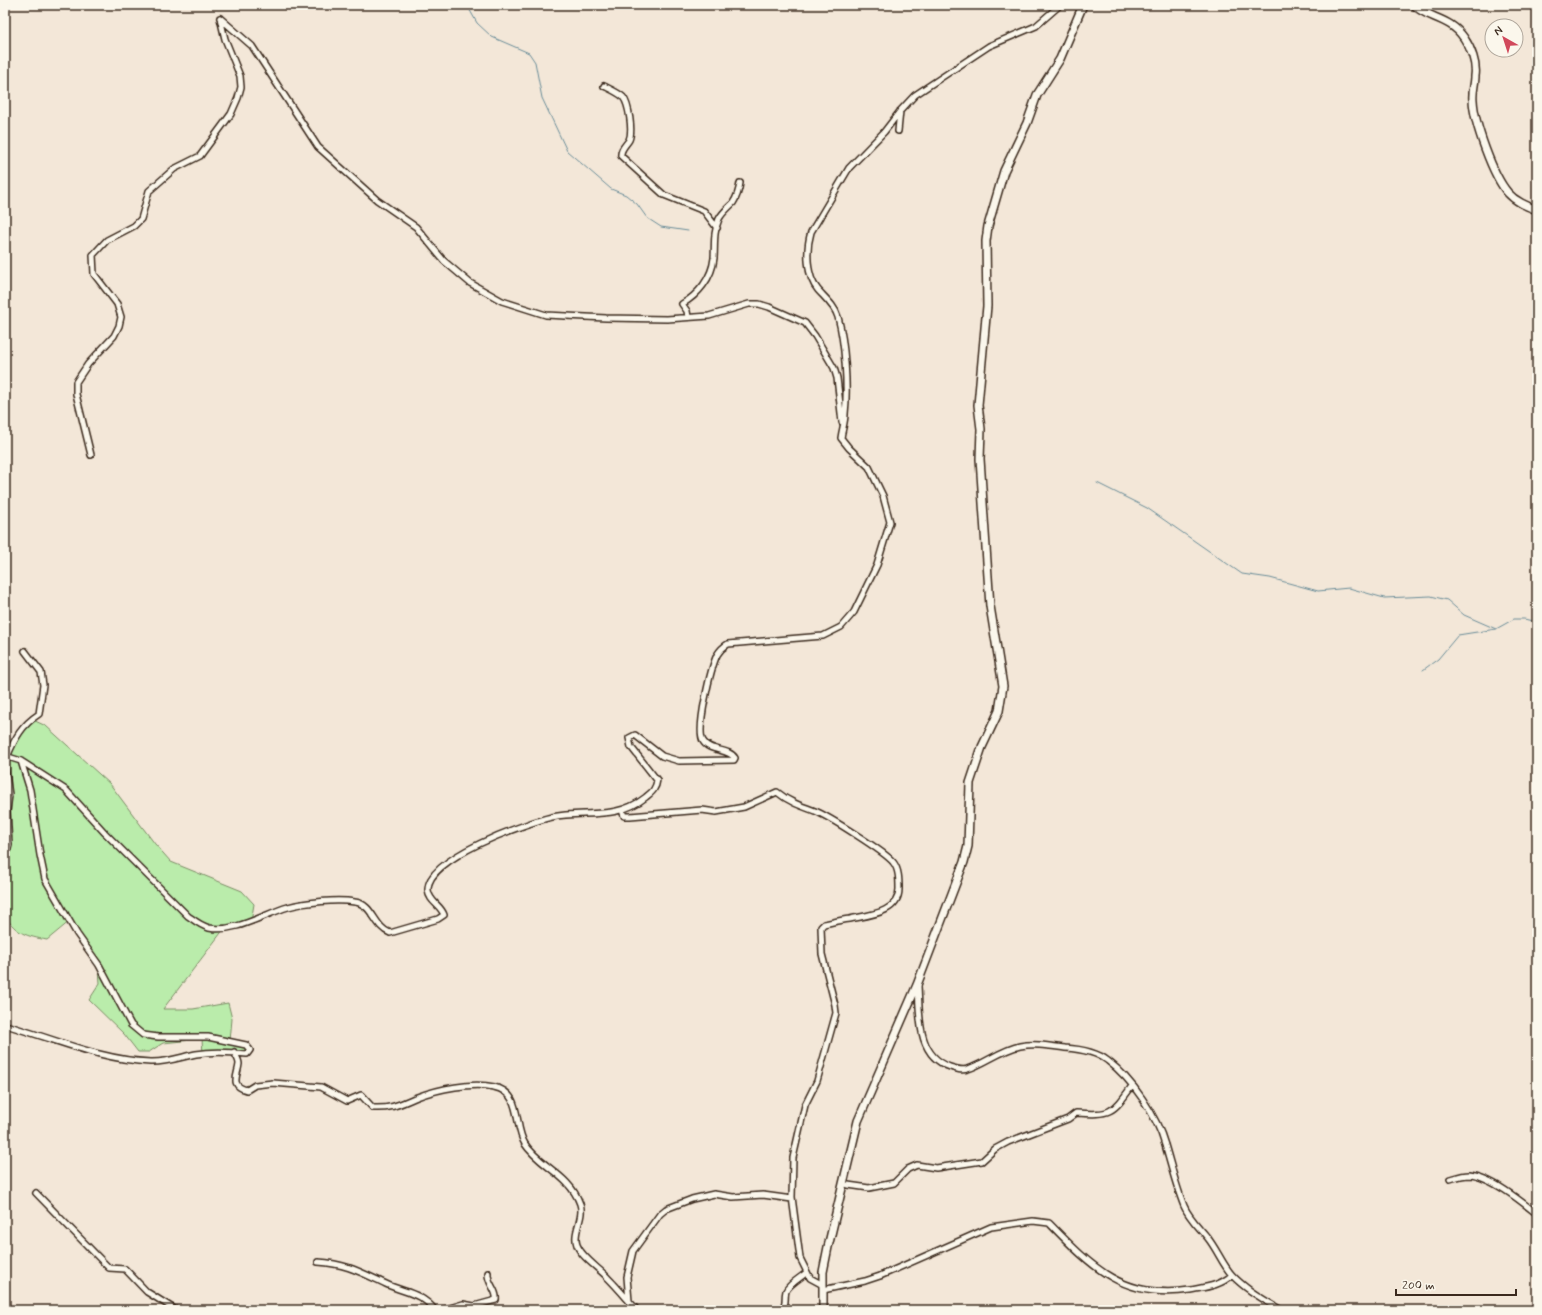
<svg xmlns="http://www.w3.org/2000/svg" width="1542" height="1315" viewBox="0 0 1542 1315" font-family="Mynerve,sans-serif">
<style>
.green{fill:#baecab;stroke:#7a8b64}
.lines{fill:none;stroke-linecap:round;stroke-linejoin:round}
.stream{stroke:#698c98;stroke-width:1}
.street-casing{stroke:#3b2a1e;stroke-width:8}
.secondary-casing{stroke:#3b2a1e;stroke-width:10}
.street{stroke:#fbf7ec;stroke-width:5}
.secondary{stroke:#fbf7ec;stroke-width:7}
</style>
<rect width="100%" height="100%" fill="#f3e7d8"/>
<filter id="ink" filterUnits="userSpaceOnUse"><feTurbulence type="fractalNoise" baseFrequency=".025" numOctaves="2"/><feDisplacementMap in="SourceGraphic" scale="8" xChannelSelector="R" yChannelSelector="G"/><feConvolveMatrix kernelMatrix="1 2 1 2 8 2 1 2 1" color-interpolation-filters="sRGB"/></filter>
<g filter="url(#ink)">
<path class="green" d="M33,720L46,726L110,784L155,844L171,862L242,891L254,904L251,922L224,929L163,1009H193L228,1003L232,1019L230,1041L245,1044L249,1050L247,1054H203L202,1039L163,1043L149,1052H138L124,1034L89,1000L100,983L99,970L70,921L47,940C26,936 17,934 5,916V770L14,742Z"/>
<g class="lines">
<path class="stream" d="M467,5L477,23L492,37L529,53L535,62L542,98L567,151L611,189L626,195L637,204L647,218L661,227L688,231
M1097,483L1147,508L1242,574L1270,578L1318,591L1349,588L1384,598L1431,596L1447,600L1464,615L1496,629
M1423,670L1438,659L1458,635L1496,629L1514,619H1524L1537,622"/>
<g class="street-casing">
<path id="street" d="M220,18L252,46L318,147L377,200L416,227L444,261L470,283L502,301L546,315L606,318L667,319L709,316L749,304H759L769,307L805,323L815,336L834,368L837,378L842,422
M604,86C610,89 619,93 623,97C629,104 633,131 629,140C626,145 620,149 621,156L664,195L704,211L717,228
M898,131L900,111
M688,317L687,311L682,304C698,295 712,278 714,258C715,244 713,233 719,219C722,213 728,208 733,203C737,197 739,190 740,183
M91,455L76,394V382L88,364L114,336L119,326L121,317L117,304L94,274L93,255L107,240L134,226L141,219L149,191L174,169L200,156L231,114L238,98L241,87L240,76L225,39L220,18
M5,756L21,761L66,790L105,833L188,916C195,921 201,926 209,928C235,933 264,914 288,907C306,902 337,899 355,902C373,904 374,927 390,933L438,919L444,915C441,905 429,902 428,890C426,858 526,823 552,817C584,810 616,821 646,797C652,792 656,789 657,780L631,747L629,738L635,735L662,756L679,761L734,760L735,758C729,748 709,752 703,741C696,729 711,668 717,655C720,650 723,647 728,644L823,636L841,627L854,612L877,565L890,522L883,496L869,467L849,448L841,438C842,430 845,422 845,414C848,387 845,343 838,317C835,306 825,298 818,290C806,276 806,249 811,232L849,168L884,132L901,110L915,95L989,46L1036,26L1060,5
M7,757C15,738 22,725 39,714L43,685L41,672L25,651
M5,766L9,795L7,811L9,845L5,860
M622,810L624,816H630L702,810L716,812L744,807L777,792C789,802 801,806 815,811C828,816 885,852 893,862C899,869 899,880 899,889C899,913 869,915 850,919C841,920 833,922 824,924L821,927L822,954L835,1005L836,1013L817,1081L805,1105L793,1158L792,1197L800,1258L810,1278L823,1285
M918,986C920,1015 916,1055 950,1067C956,1069 962,1071 968,1069C986,1063 1001,1050 1020,1046C1035,1043 1050,1046 1065,1048C1080,1049 1097,1052 1108,1061C1132,1079 1157,1116 1165,1145C1171,1165 1176,1186 1184,1206C1189,1218 1199,1227 1207,1237C1217,1249 1222,1264 1232,1275C1246,1290 1265,1300 1281,1310
M5,1025C53,1038 100,1060 150,1062C165,1063 181,1057 196,1054C213,1051 230,1052 247,1054L250,1050L246,1045L208,1037H158L143,1035L131,1025L99,965L77,934L45,879L40,855L30,790L21,761
M234,1052C236,1056 239,1060 239,1064C238,1075 229,1086 247,1090L255,1085L273,1083L321,1087L347,1101L361,1095L373,1108C392,1109 400,1104 417,1097C438,1089 472,1082 494,1087C523,1093 513,1125 525,1144C539,1166 570,1175 580,1204C585,1217 572,1232 577,1245C582,1258 599,1268 608,1278C618,1288 627,1299 637,1310
M1450,1179C1457,1177 1463,1175 1469,1175C1490,1176 1521,1201 1537,1214
M848,1185L869,1188L894,1183L908,1169L917,1165L936,1168L982,1161L995,1149L1008,1142L1068,1119L1076,1113C1111,1115 1112,1114 1132,1086
M36,1193L109,1268L125,1269L147,1292L176,1310
M318,1262C348,1264 360,1272 386,1284C405,1293 420,1292 435,1310
M823,1290L865,1281L880,1276L991,1227L1033,1221L1049,1223C1092,1267 1123,1300 1190,1290C1206,1287 1220,1286 1232,1275
M629,1301L627,1277L633,1251L660,1214L666,1209L692,1199L714,1194L733,1197L763,1195L792,1199
M443,1310L463,1304L474,1306L496,1300C498,1290 487,1284 488,1273
M782,1310C787,1303 784,1298 786,1291C789,1284 800,1278 806,1273"/>
</g>
<g class="secondary-casing">
<path id="secondary" d="M1414,5C1428,19 1450,17 1464,38C1471,48 1477,64 1475,76C1475,84 1472,92 1473,100C1474,123 1493,176 1508,193C1516,202 1527,206 1537,210
M823,1310V1272L828,1247L858,1121L917,985L964,862L968,846L970,783L982,747L999,711L1003,686L990,606L980,459L981,429L978,405L987,306L986,241L988,226L1004,171L1027,123L1037,95L1060,59L1083,5"/>
</g>
<use href="#street" class="street"/>
<use href="#secondary" class="secondary"/>
</g>
</g>
<rect width="1542" height="1315" fill="none" stroke="#fbf7ec" stroke-width="20"/>
<rect x="10" y="10" width="1522" height="1295" fill="none" stroke="#3b2a1e" stroke-width="1.5" filter="url(#ink)"/>
<g transform="translate(1504 38) rotate(321)"><circle r="19" fill="#fbf7ec" stroke="#aea59a"/>
<path d="M0-3L7 15L0 10L-7 15Z" fill="#d1495b"/>
<text y="-6" font-size="11" font-weight="bold" text-anchor="middle" fill="#3b2a1e">N</text>
</g>
<path d="M1396 1289v6h120v-6" fill="none" stroke="#3b2a1e" stroke-width="2"/>
<text x="1402" y="1289" font-size="12" fill="#3b2a1e" stroke="#fbf7ec" stroke-width="3" paint-order="stroke">200 m</text>
</svg>
